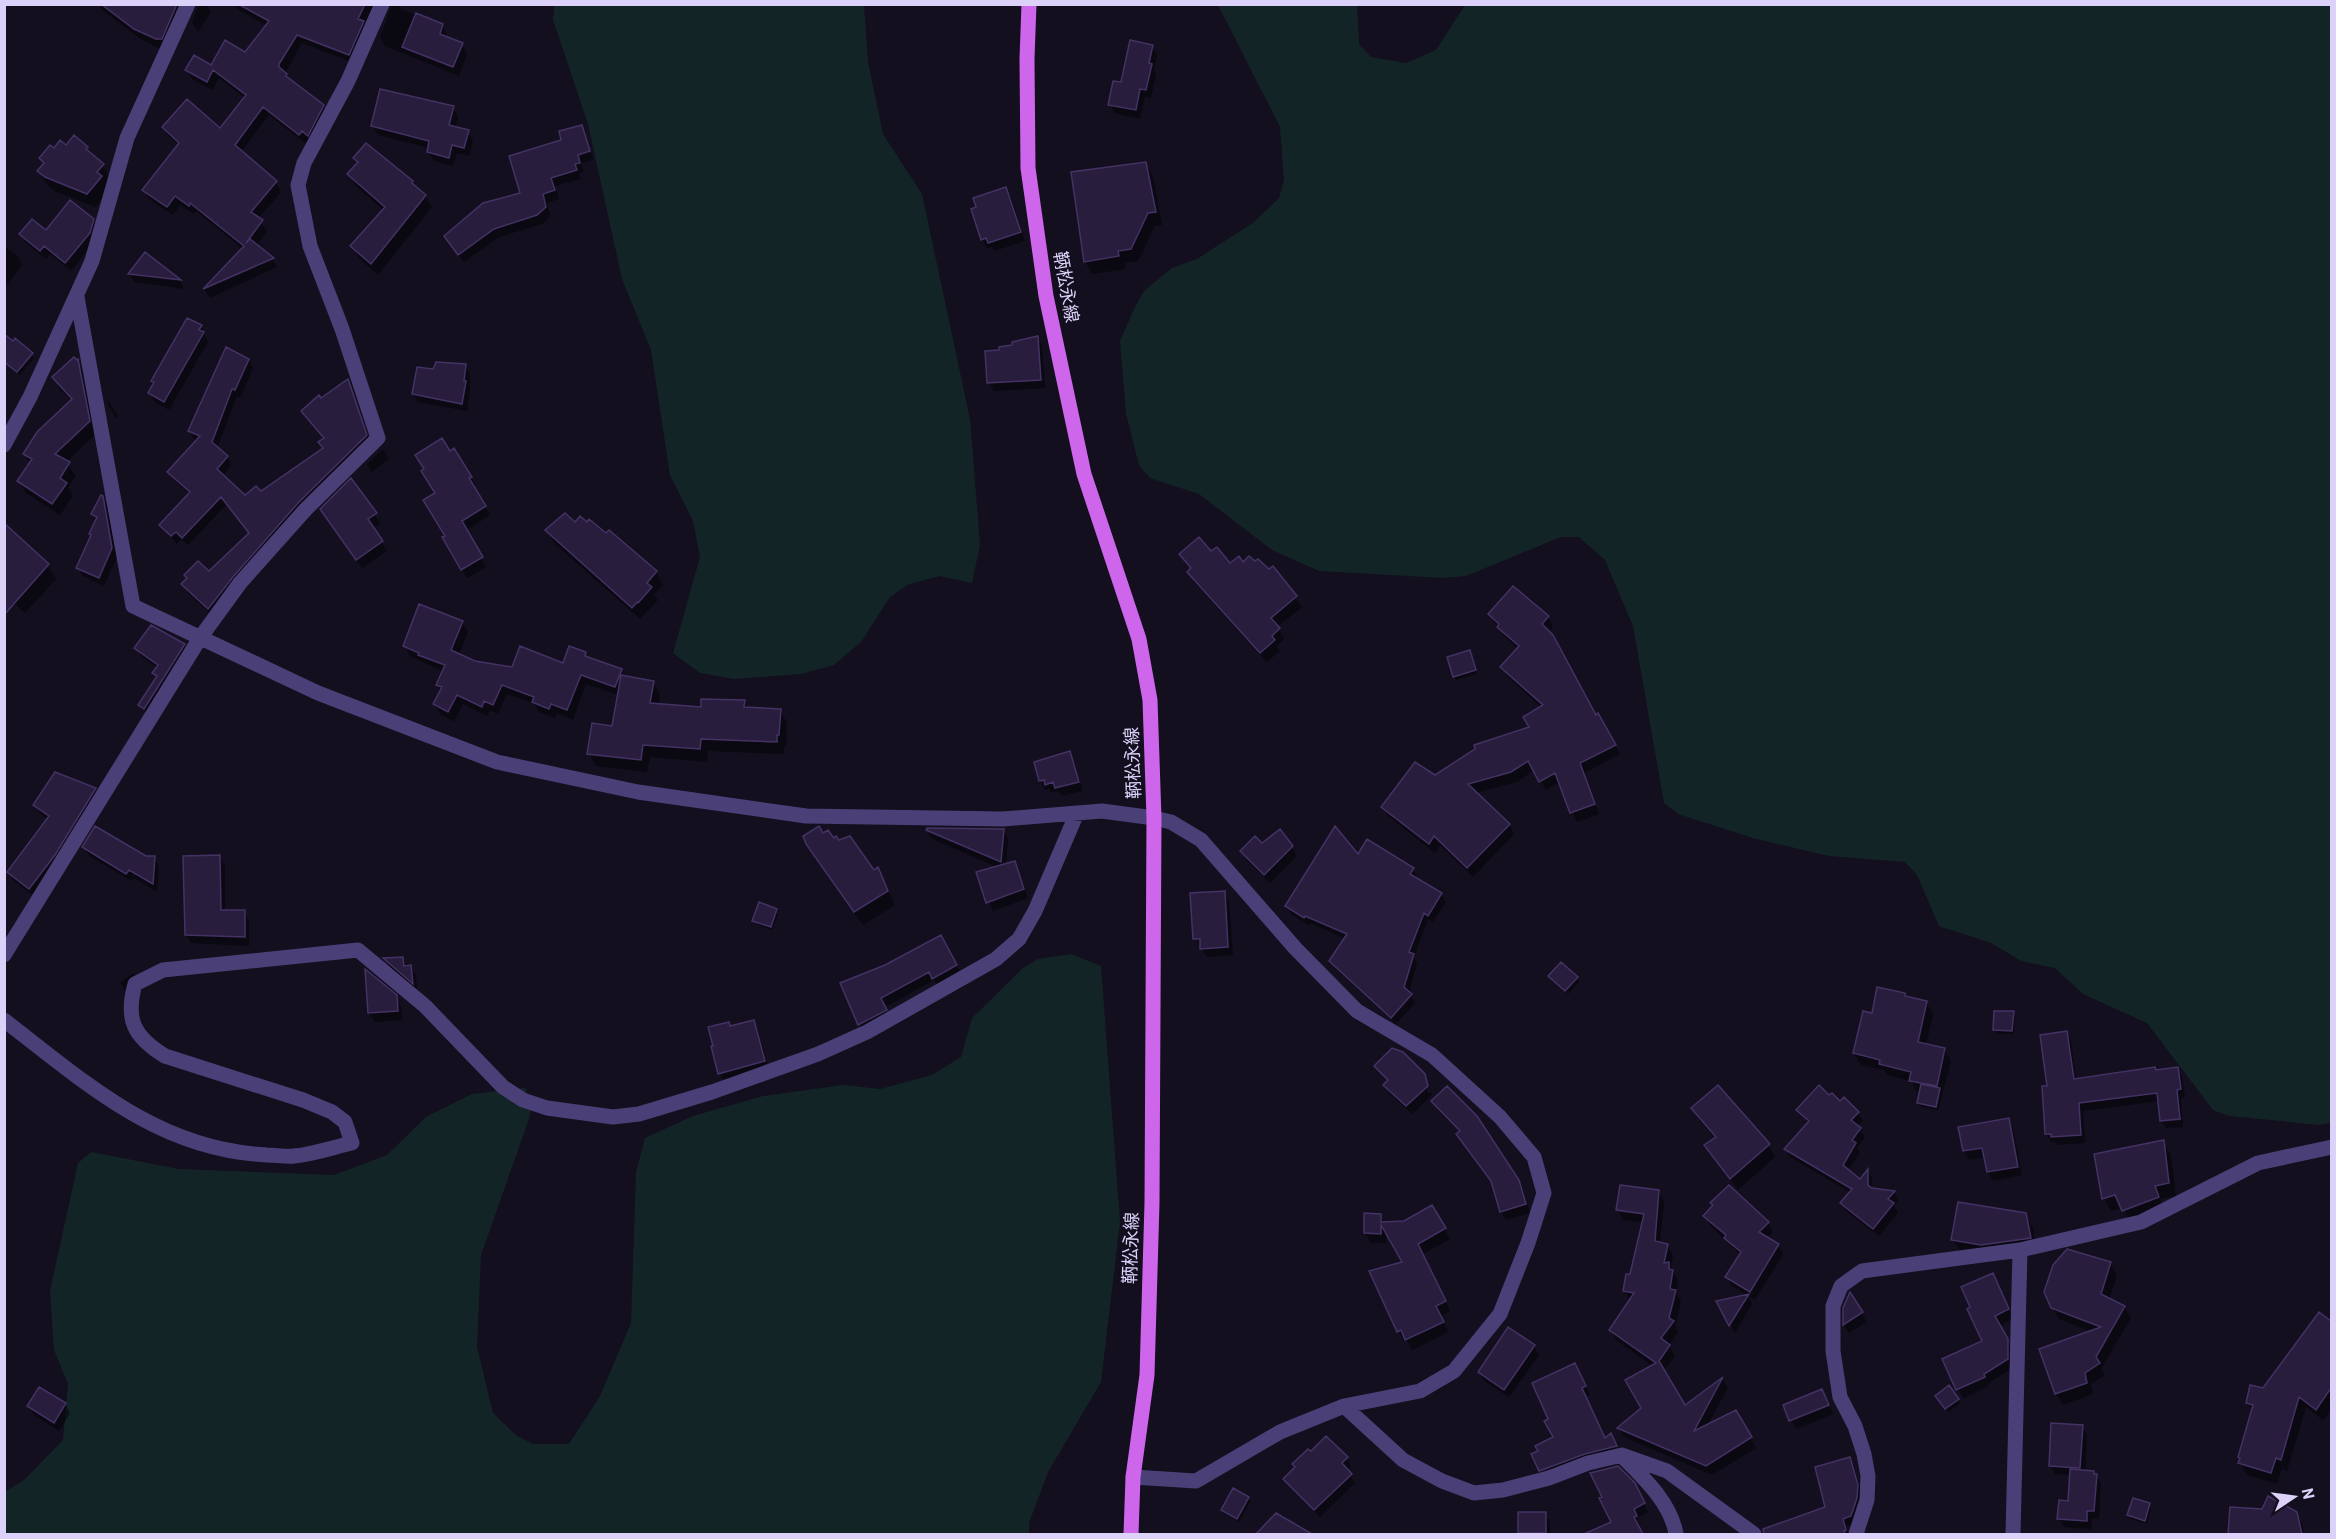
<svg xmlns="http://www.w3.org/2000/svg" width="2336" height="1539" viewBox="0 0 2336 1539" font-family="Barlow,'Noto Sans JP',sans-serif">
<style>
.green{fill:#132427}
.shadow{fill:#0007;fill-rule:evenodd}
.building{fill:#281d3c;stroke:#443265;stroke-width:1.5}
.lines{fill:none;stroke-linecap:round;stroke-linejoin:round}
.street{stroke:#4a4077;stroke-width:15}
.primary{stroke:#cd66eb;stroke-width:15}
.labels{text-anchor:middle;stroke-width:4.5;stroke-linejoin:round;paint-order:stroke}
.street-label{font-size:18px;fill:#dbd1f9;stroke:#130f1e}
</style>
<rect width="100%" height="100%" fill="#130f1e"/>
<path class="green" d="M554,5H864L868,62L883,134L922,194L970,419L980,545L972,583L939,576L907,585L890,597L861,642L834,665L801,674L734,679L700,673L673,653L700,557L693,521L670,475L651,350L622,279L588,124L553,20Z
M1218,5H1357L1359,44L1371,57L1406,63L1436,50L1465,5H2331V1123L2320,1125L2229,1116L2213,1110L2147,1023L2083,994L2055,968L2021,961L1991,943L1939,926L1917,875L1905,862L1829,856L1753,838L1678,814L1664,803L1633,626L1605,560L1579,537H1561L1466,576L1443,578L1319,571L1272,550L1199,494L1150,478L1139,465L1126,414L1120,341L1135,307L1144,291L1172,268L1197,259L1254,222L1279,198L1284,180L1280,127Z
M1071,954L1101,966L1120,1222L1101,1382L1048,1472L1029,1523V1534H5L4,1492L23,1481L63,1440L68,1384L54,1350L50,1291L78,1163L91,1152L179,1169L334,1175L387,1155L426,1117L472,1094L525,1088L532,1104L529,1119L481,1255L477,1347L493,1413L517,1436L533,1444H569L600,1396L631,1323L636,1172L645,1138L693,1116L763,1096L843,1085L880,1089L932,1075L961,1057L972,1018L1023,968L1038,959Z"/>
<path class="shadow" d="M99,4H206L211,12L198,32L192,22L198,6L188,7L163,50L142,40L102,10Z
M234,4H384L354,63L302,43L285,74L289,81L323,106L328,116L313,144L308,139L305,143L269,115L241,152L276,182L281,192L258,219L267,231L256,246L272,259L277,267L210,298L205,290L243,249L196,211L194,214L180,205L173,215L149,199L144,190L179,145L169,137L164,128L221,131L245,98L219,78L212,90L192,79L187,70L212,67L246,54L267,26L237,9Z
M392,4H401L399,8L442,26L447,35L446,38L462,45L467,54L459,76L385,46L380,37Z
M1152,46L1157,55L1154,71L1156,74L1151,98L1145,97L1140,119L1115,113L1110,104L1122,84Z
M453,108L458,117L455,128L468,132L473,141L469,156L457,153L453,166L434,161L428,152L429,148L378,135L373,126Z
M582,126L586,135L593,160L581,163L584,172L579,173L581,179L555,186L559,199L547,203L550,216L542,224L499,237L464,262L445,237L522,194L563,141Z
M87,148L91,156L102,165L110,178L105,185L109,191L95,207L54,191L47,185L39,171L44,165L41,158L54,150Z
M355,158L412,182L425,196L432,207L378,275L359,258L352,246L383,210L356,186L349,174L359,164Z
M1146,164L1153,177L1162,225L1155,226L1138,261L1125,263V269L1092,274L1085,261Z
M1006,189L1011,197L1025,241L994,251L992,247L987,248L982,239Z
M93,220L98,230L94,242L71,271L50,254L46,259L26,243L21,234L46,232Z
M4,247L17,255L22,264L8,285L4,282Z
M145,254L180,281L184,289L134,282L130,274Z
M201,326L208,342L169,410L155,402L150,393L155,384L153,381Z
M4,335L34,358L20,375L4,363Z
M1037,337L1042,346L1045,388L994,391L989,382L1001,351Z
M248,360L253,368L240,398L237,396L217,448L227,457L231,465L223,476L245,497L260,493L324,449L325,439L303,411L348,381L371,444L213,616L188,593L183,584L209,573L250,534L227,504L188,545L181,539L177,544L161,525L190,495L174,480L169,472L198,441L194,439L189,431Z
M78,362L85,373L96,434L66,462L76,476L68,488L73,496L60,515L26,493L19,481L30,463L25,454L72,401L60,390L54,378Z
M465,366L470,374V391L467,411L418,402L414,394L434,371Z
M107,399L118,416L116,418L108,405Z
M383,449L389,459L372,472L367,464Z
M453,450L476,486L473,488L490,515L466,531L486,567L467,578L445,538L447,536L436,493L450,453Z
M351,480L380,523L373,528L387,551L362,568L327,518Z
M102,497L107,506L117,557L104,586L83,576L78,567L97,521L93,514Z
M575,524L656,572L663,585L654,595L658,600L640,619L554,543L547,530Z
M1211,553L1230,566L1243,564L1269,571L1273,569L1302,607L1277,627L1284,639L1277,646L1280,651L1267,662L1194,582L1189,572L1192,570L1181,554Z
M48,565L56,579L25,613L10,600Z
M1489,614L1548,617L1553,627L1548,632L1595,716L1598,715L1620,754L1584,773L1599,814L1577,822L1560,782L1546,790L1534,770L1517,782L1475,793L1509,825L1514,834L1473,877L1440,845L1435,853L1388,816L1382,807L1435,777L1531,728L1542,708L1507,676L1502,667L1518,649L1504,636Z
M462,622L468,632L459,655L474,662L513,668L564,665L585,654L588,659L621,671L625,678L653,682L660,695L658,705L702,708L744,702L748,709L780,710L787,723L786,747H784L783,754L708,751L707,762L650,757L647,772L596,766L589,753L614,728L619,695L586,684L573,720L557,713L555,718L539,712L535,704L507,694L498,714L490,710L487,716L463,704L454,722L440,714L434,704L441,691L438,685L444,672L410,656L405,646Z
M184,645L189,653L149,716L139,705L157,679L154,673L157,668L141,656L136,648Z
M1470,652L1477,674L1456,680L1454,676Z
M1069,753L1074,762L1083,791L1062,796L1058,791L1051,793L1049,789L1045,790L1041,782L1051,780L1040,779V781L1036,763Z
M95,789L100,798L35,897L14,881L9,872L48,819L40,814L35,805Z
M927,830H1003L1008,839L1006,866L1015,862L1028,898L993,911L978,873L997,867L932,839Z
M805,836L833,840L873,872L878,869L895,905L863,925L831,881Z
M1262,845L1291,847L1297,856L1270,883L1246,860L1241,851Z
M84,847L154,857L159,866L157,892L134,878L132,881L89,856Z
M1358,856L1413,870L1417,877L1416,879L1441,895L1446,902L1433,922L1428,919L1414,957L1417,963L1409,993L1415,1003L1396,1024L1336,969L1331,961L1346,939L1310,923L1309,925L1291,914L1286,906Z
M220,857L225,866V911L244,912L249,921V946L191,943L186,934Z
M1224,892L1229,901L1233,955L1207,957L1195,938Z
M776,911L778,915L772,930L756,924L754,920Z
M941,937L961,974L938,986L934,980L885,1007L890,1019L864,1033L842,984L886,966Z
M402,958L416,975L417,990L390,967L386,960Z
M367,972L396,996L401,1006L402,1020L375,1022L369,1013Z
M133,973L136,978L126,992L120,983Z
M1550,976L1576,978L1579,982L1568,994Z
M1905,994L1907,998L1926,1002L1933,1014L1926,1045L1944,1049L1951,1061L1938,1110L1921,1107L1919,1103L1921,1093L1917,1092L1911,1081L1887,1075L1884,1070L1861,1065L1854,1053L1873,1015Z
M2013,1013L2015,1017L2014,1034H1997L1995,1030Z
M753,1021L758,1030L769,1070L725,1082L720,1073L730,1027Z
M2066,1033L2071,1041L2076,1080L2177,1069L2182,1077L2185,1097L2181,1098L2182,1117L2162,1119V1122L2183,1120V1127L2166,1128L2161,1120L2159,1101L2083,1111L2085,1143L2057,1145L2056,1142H2051L2047,1134L2049,1087Z
M1376,1066L1424,1075L1428,1093H1431L1429,1082L1432,1095L1412,1114L1390,1094L1385,1085L1388,1082Z
M1829,1097L1858,1113L1863,1121L1857,1127L1865,1137L1857,1148L1860,1152L1848,1171L1860,1181L1868,1171L1872,1179V1188L1894,1192L1898,1200L1894,1206L1898,1213L1879,1236L1847,1212L1842,1203L1851,1193L1790,1157L1786,1149L1809,1124L1798,1110Z
M1433,1101L1518,1181L1523,1190L1530,1213L1506,1220L1501,1212L1493,1184L1460,1133L1438,1110Z
M1693,1109L1768,1145L1775,1157L1738,1190L1706,1145L1716,1139L1700,1121Z
M2008,1120L2013,1128L2022,1175L1993,1181L1988,1172L1985,1157L1969,1160L1964,1151Z
M2163,1142L2171,1155L2176,1196L2160,1199L2165,1210L2131,1223L2123,1208L2111,1211L2104,1198Z
M1729,1187L1768,1223L1773,1232L1766,1239L1778,1246L1783,1254L1755,1300L1732,1286L1727,1277L1740,1255L1710,1225L1705,1216Z
M1659,1192L1664,1202L1660,1244L1667,1245L1673,1255L1671,1267L1678,1281L1676,1292L1681,1301L1675,1326L1678,1332L1669,1345L1675,1356L1663,1372L1685,1407L1723,1380L1728,1388L1707,1426L1736,1412L1756,1448L1712,1475L1624,1437L1619,1428L1643,1408L1653,1366L1616,1340L1611,1330L1630,1300L1625,1291L1632,1276L1643,1222L1623,1220L1618,1210Z
M1432,1207L1450,1239L1423,1254L1450,1311L1441,1316L1448,1332L1412,1350L1407,1340L1404,1341L1398,1331L1405,1263L1386,1231V1243H1371L1365,1233L1380,1215L1385,1223L1405,1222Z
M2025,1214L2033,1228L2037,1251L1961,1253L1953,1239Z
M2110,1263L2117,1275L2109,1300L2124,1307L2131,1318L2101,1369L2105,1375L2091,1384L2093,1394L2063,1405L2056,1394L2041,1350L2092,1332L2059,1319L2052,1307ZM2105,1339H2108L2093,1364L2091,1363Z
M1997,1283L2013,1318L1999,1326L2012,1349V1368L1988,1384L1989,1386L1963,1398L1944,1360L1984,1341Z
M1850,1295L1867,1322L1849,1333L1844,1325V1308Z
M1748,1296L1752,1304L1735,1333L1718,1302Z
M2320,1314L2332,1322V1409L2323,1420L2306,1407L2287,1471L2282,1469L2277,1484L2247,1475L2240,1463L2239,1457L2253,1412L2247,1403L2264,1390Z
M1534,1346L1539,1355L1509,1397L1484,1381L1479,1372Z
M1579,1373L1590,1395L1585,1397L1605,1439L1615,1444L1621,1455L1553,1476L1538,1446L1555,1438Z
M1827,1400L1833,1414L1796,1429L1785,1406Z
M1939,1400H1958L1960,1403L1949,1412Z
M65,1404L70,1413L59,1431L34,1415L29,1406Z
M2082,1426L2087,1435L2085,1472H2094L2101,1484L2099,1519H2092L2091,1529L2064,1527L2059,1518L2069,1503L2071,1475L2055,1474L2050,1465Z
M1346,1458L1351,1466L1347,1471L1355,1483L1320,1517L1290,1487L1285,1479L1296,1468Z
M1849,1459L1854,1467L1862,1494L1855,1524L1846,1526L1849,1534H1778L1827,1508Z
M1639,1493L1648,1512L1637,1518L1640,1525L1638,1526L1642,1534H1587L1613,1523Z
M1248,1498L1250,1502L1239,1522L1225,1514L1222,1510Z
M2149,1505L2151,1509L2147,1524L2131,1519L2129,1515Z
M2231,1509L2296,1513L2302,1523L2304,1534H2229Z
M1545,1514L1550,1522V1534H1520L1519,1533Z
M1276,1515L1304,1531L1306,1534H1258Z"/>
<path class="building" d="M101,4H177L162,39H156L134,29Z
M238,4H365L358,19L364,21L349,55L297,35L279,64V67L287,74L286,76L324,105L308,136L302,131L299,135L263,107L235,145L277,181L251,212L263,220L246,243L250,239L274,258L203,289L244,246L190,203L189,206L175,196L167,207L142,190L179,143L162,127L187,99L220,128L246,95L213,70L207,82L185,70L194,55L211,65L225,40L245,52L269,21Z
M416,13L443,24L440,34L463,43L453,67L402,47Z
M1130,40L1153,45L1149,63L1152,64L1146,90L1140,89L1136,110L1108,105L1113,81L1121,82Z
M380,89L454,106L449,125L469,130L464,148L452,145L449,158L427,152L429,141L371,126Z
M582,125L590,151L578,155L580,163L575,164L577,170L551,178L555,190L543,194L546,207L537,215L494,229L458,255L444,236L483,203L520,193L509,156L561,140L559,131Z
M74,135L88,147L86,149L104,164L97,172L102,176L87,194L45,177L37,171L44,163L39,158L50,145L54,148L60,140L66,145Z
M366,143L413,181L412,183L426,195L371,264L350,246L385,207L347,174L358,162L353,158Z
M1146,162L1156,212L1148,213L1131,249L1118,251L1119,256L1084,262L1071,172Z
M1006,187L1021,232L988,243L986,238L981,240L971,209L976,207L973,198Z
M70,200L94,219L90,233L65,263L44,246L40,251L19,234L32,219L46,230Z
M145,252L181,280L128,274Z
M187,318L202,325L199,330L204,332L164,402L148,393L154,382L151,381Z
M4,334L13,341L15,338L33,353L17,372L4,362Z
M1038,336L1041,380L987,383L985,351L999,350V347L1012,345V342Z
M226,347L249,359L235,390L232,389L212,442L228,456L217,469L245,495L256,486L261,491L323,448L318,442L324,438L301,411L319,395L321,398L348,379L367,435L299,502L233,577L208,609L181,584L187,578L184,575L198,561L209,571L249,533L221,497L182,538L176,532L171,536L159,525L190,492L167,472L200,436L188,431Z
M74,357L77,360L78,359L90,421L55,454L70,462L60,478L67,483L52,504L17,481L32,459L23,454L37,432L72,399L52,377Z
M436,362L466,364L464,381H466L462,404L412,394L417,367L433,369Z
M442,438L450,451L454,448L472,477L469,478L486,506L462,521L483,557L461,570L442,537L445,536L423,500L435,493L421,471L424,469L415,455Z
M351,478L377,513L368,519L383,541L356,560L320,509Z
M101,495L103,496L112,548L99,578L76,568L91,535L89,534L97,517L91,514Z
M565,513L575,522L580,516L587,522L589,519L606,533L609,530L657,571L647,583L652,587L638,603L637,602L632,608L545,530Z
M4,523L49,564L4,615Z
M1199,537L1211,551L1217,547L1230,563L1239,556L1243,562L1249,556L1255,561L1258,559L1269,569L1273,566L1297,596L1271,618L1280,628L1272,636L1275,640L1260,653L1187,572L1191,568L1179,554Z
M1513,586L1549,616L1542,624L1553,635L1596,715L1598,713L1616,745L1580,763L1595,804L1570,813L1555,773L1539,782L1528,761L1511,772L1468,784L1510,824L1467,868L1434,836L1429,844L1381,807L1415,762L1435,775L1475,749L1474,745L1529,727L1523,717L1543,705L1500,667L1519,646L1497,627L1499,624L1488,614Z
M419,604L463,621L451,650L475,661L512,667L520,646L563,663L569,646L586,652L585,656L622,669L615,687L581,675L567,710L551,704L549,709L532,702L534,697L502,685L493,705L484,701L482,707L457,695L448,712L433,704L442,687L436,685L445,665L418,655L419,653L403,646Z
M151,625L185,644L144,709L138,705L157,676L152,673L158,665L134,648Z
M1470,650L1476,670L1453,677L1447,657Z
M621,675L654,681L650,703L701,707V699L745,700L744,707L781,709L779,735H777V742L701,739L700,749L643,745L641,760L587,754L592,723L612,726Z
M1070,751L1079,782L1055,788L1053,782L1045,785L1044,780L1039,781L1034,762Z
M55,772L96,788L55,855L29,889L7,872L49,816L33,805Z
M95,826L146,856H155L153,884L129,870L126,874L82,847Z
M819,826L823,833L828,830L834,838L836,836L839,840L850,836L874,870L878,867L888,891L854,912L806,844L803,836Z
M1335,826L1358,854L1367,839L1414,868L1410,874L1442,893L1428,916L1424,913L1409,952L1414,954L1404,987L1412,994L1391,1018L1329,961L1347,934L1305,916L1304,918L1285,906Z
M927,828L1004,829L1001,862L926,830Z
M1280,829L1293,846L1264,875L1240,851L1255,836L1262,843Z
M220,855L221,910H245V937L185,935L183,856Z
M1015,861L1024,889L986,903L976,872Z
M1225,891L1228,947L1200,949V939H1193L1190,893Z
M759,902L777,909L771,927L752,921Z
M941,935L957,965L932,979L929,972L881,998L887,1010L858,1025L840,983L885,965Z
M403,957L404,966L411,965L413,984L383,958Z
M1561,962L1578,977L1565,991L1548,976Z
M365,969L397,995L398,1011L368,1013Z
M1877,987L1905,993V996L1927,1001L1918,1042L1945,1048L1937,1086L1909,1081L1911,1072L1879,1064L1880,1060L1853,1053L1863,1011L1872,1013Z
M1994,1011H2014L2012,1031L1993,1030Z
M754,1020L765,1061L718,1074L711,1046H713L708,1027L729,1022L730,1026Z
M2067,1031L2074,1079L2155,1067L2156,1070L2178,1067L2181,1089L2177,1090L2180,1119L2160,1121L2157,1093L2079,1103L2081,1135L2051,1137V1134H2045L2042,1086H2047L2040,1035Z
M1392,1048L1403,1052L1425,1074L1428,1086L1406,1106L1383,1085L1388,1080L1374,1066Z
M1921,1084L1940,1088L1936,1107L1917,1103Z
M1718,1085L1770,1144L1730,1179L1704,1145L1716,1137L1691,1108Z
M1819,1085L1829,1095L1832,1093L1840,1101L1844,1097L1859,1112L1851,1120L1861,1128L1852,1140L1856,1143L1843,1165L1860,1179L1868,1169V1185L1872,1188L1895,1191L1888,1199L1894,1203L1873,1229L1840,1203L1852,1189L1784,1149L1809,1121L1796,1110Z
M1447,1086L1477,1116L1519,1180L1526,1204L1500,1212L1491,1181L1456,1134L1460,1131L1431,1101Z
M2009,1118L2018,1167L1987,1172L1982,1148L1963,1151L1958,1127Z
M2164,1140L2169,1183L2155,1186L2159,1197L2122,1211L2115,1195L2102,1199L2094,1154Z
M1620,1185L1659,1190L1655,1241L1668,1244L1664,1263L1669,1262V1269L1673,1270L1670,1289L1676,1290L1669,1318L1674,1321L1661,1338L1670,1345L1659,1361L1685,1405L1723,1377L1694,1431L1736,1410L1752,1437L1706,1466L1617,1428L1641,1408L1625,1380L1656,1363L1609,1330L1634,1293L1623,1291L1626,1274H1630L1644,1214L1616,1210Z
M1729,1185L1769,1222L1759,1232L1779,1244L1750,1292L1725,1277L1741,1252L1724,1238L1726,1235L1703,1216L1713,1205L1710,1203Z
M1958,1202L2026,1213L2031,1238L1981,1245L1951,1240Z
M1432,1205L1446,1228L1418,1244L1446,1301L1436,1306L1444,1322L1405,1340L1401,1330L1397,1332L1369,1271L1402,1262L1381,1225V1234L1364,1233V1213L1381,1214V1222L1404,1221Z
M2067,1249L2111,1262L2101,1294L2125,1306L2096,1357L2100,1363L2085,1373L2087,1383L2055,1394L2039,1349L2101,1327L2051,1308L2044,1292L2053,1265Z
M1993,1273L2009,1309L1995,1316L2008,1339V1359L1984,1374L1985,1377L1956,1390L1942,1359L1982,1341L1967,1309L1970,1307L1961,1287Z
M1850,1292L1863,1312L1843,1325V1308Z
M1749,1294L1729,1326L1716,1301Z
M2319,1312L2331,1321V1388L2316,1410L2299,1397L2281,1460L2276,1458L2271,1473L2238,1463L2240,1458L2238,1457L2253,1405L2246,1403L2250,1385L2263,1388Z
M1508,1327L1535,1345L1504,1390L1478,1372Z
M1575,1363L1586,1386L1582,1388L1605,1438L1611,1433L1617,1446L1585,1454L1539,1471L1531,1454L1538,1451L1535,1446L1553,1437L1544,1421L1548,1419L1532,1383Z
M1949,1385L1959,1399L1945,1409L1935,1396Z
M39,1387L66,1403L54,1423L27,1406Z
M1822,1389L1829,1405L1789,1421L1783,1405Z
M2051,1423L2083,1425L2080,1468L2049,1466Z
M1326,1436L1348,1457L1342,1463L1352,1474L1314,1510L1283,1479L1295,1467L1292,1464L1308,1449L1311,1451Z
M1850,1457L1858,1485L1857,1498L1851,1516L1843,1519L1846,1530L1844,1531L1845,1534H1764L1763,1529L1825,1507L1815,1467Z
M1618,1466L1635,1483L1645,1503L1634,1509L1637,1516L1634,1517L1643,1534H1584L1611,1522L1599,1498L1602,1497L1590,1473Z
M2070,1469L2094,1471V1474H2097L2094,1511H2087V1521L2057,1519L2059,1500L2068,1501Z
M1233,1488L1249,1497L1237,1519L1221,1510Z
M2268,1496L2297,1512L2302,1534H2228L2230,1507L2262,1509Z
M2133,1498L2150,1503L2145,1521L2127,1515Z
M1518,1512H1546V1533H1518Z
M1276,1513L1312,1534H1256Z"/>
<g class="lines">
<path class="street" d="M77,297L133,606L318,693L497,762L638,792L806,816L1003,819L1102,811L1154,818L1171,822L1201,840L1295,948L1357,1011L1432,1055L1500,1117L1534,1157L1544,1193L1528,1243L1500,1314L1454,1371L1420,1391L1344,1406L1280,1432L1196,1481L1133,1477
M4,445L30,397L92,261L127,138L188,4
M4,955L200,638L240,583L306,509L378,438L342,329L310,246L298,185L304,163L348,81L382,4
M4,1020C86,1083 158,1150 267,1155C276,1155 286,1157 294,1156C314,1154 334,1147 352,1143L345,1122L332,1112L303,1100L165,1056C134,1037 125,1020 135,984L163,970L358,950L425,1006L503,1087L523,1100L547,1108L613,1117L639,1114L712,1092L818,1054L867,1032L996,959L1019,939L1035,911L1077,813
M1344,1406L1403,1460L1442,1481L1474,1493L1503,1490L1549,1478L1588,1463L1622,1455L1667,1471L1754,1534
M1625,1459C1646,1480 1671,1504 1676,1534
M1856,1534L1867,1500L1868,1476L1864,1454L1855,1426L1840,1397L1833,1351V1306L1841,1286L1862,1271L2020,1250L2141,1222L2258,1163L2332,1147
M2013,1534L2020,1250"/>
<path class="primary" d="M1029,4L1027,59L1028,168L1046,296L1084,474L1139,639L1150,700L1154,818L1152,1203L1147,1375L1133,1477L1131,1534"/>
</g>
<g class="labels">
<g class="street-label">
<text transform="translate(1066 287) rotate(80)" y="6">鞆松永線</text>
<text transform="translate(1133 763) rotate(-92)" y="6">鞆松永線</text>
<text transform="translate(1131 1248) rotate(-88)" y="6">鞆松永線</text>
</g>
</g>
<rect width="2336" height="1539" fill="none" stroke="#dbd1f9" stroke-width="12"/>
<g transform="translate(2294 1497) rotate(77)" stroke="#130f1e" stroke-width="4.5" paint-order="stroke">
<path d="M0-4.5L10 22L0 15L-10 22Z" fill="#dbd1f9"/>
<text y="-9" font-size="16" font-weight="bold" text-anchor="middle" fill="#dbd1f9">N</text>
</g>
</svg>
